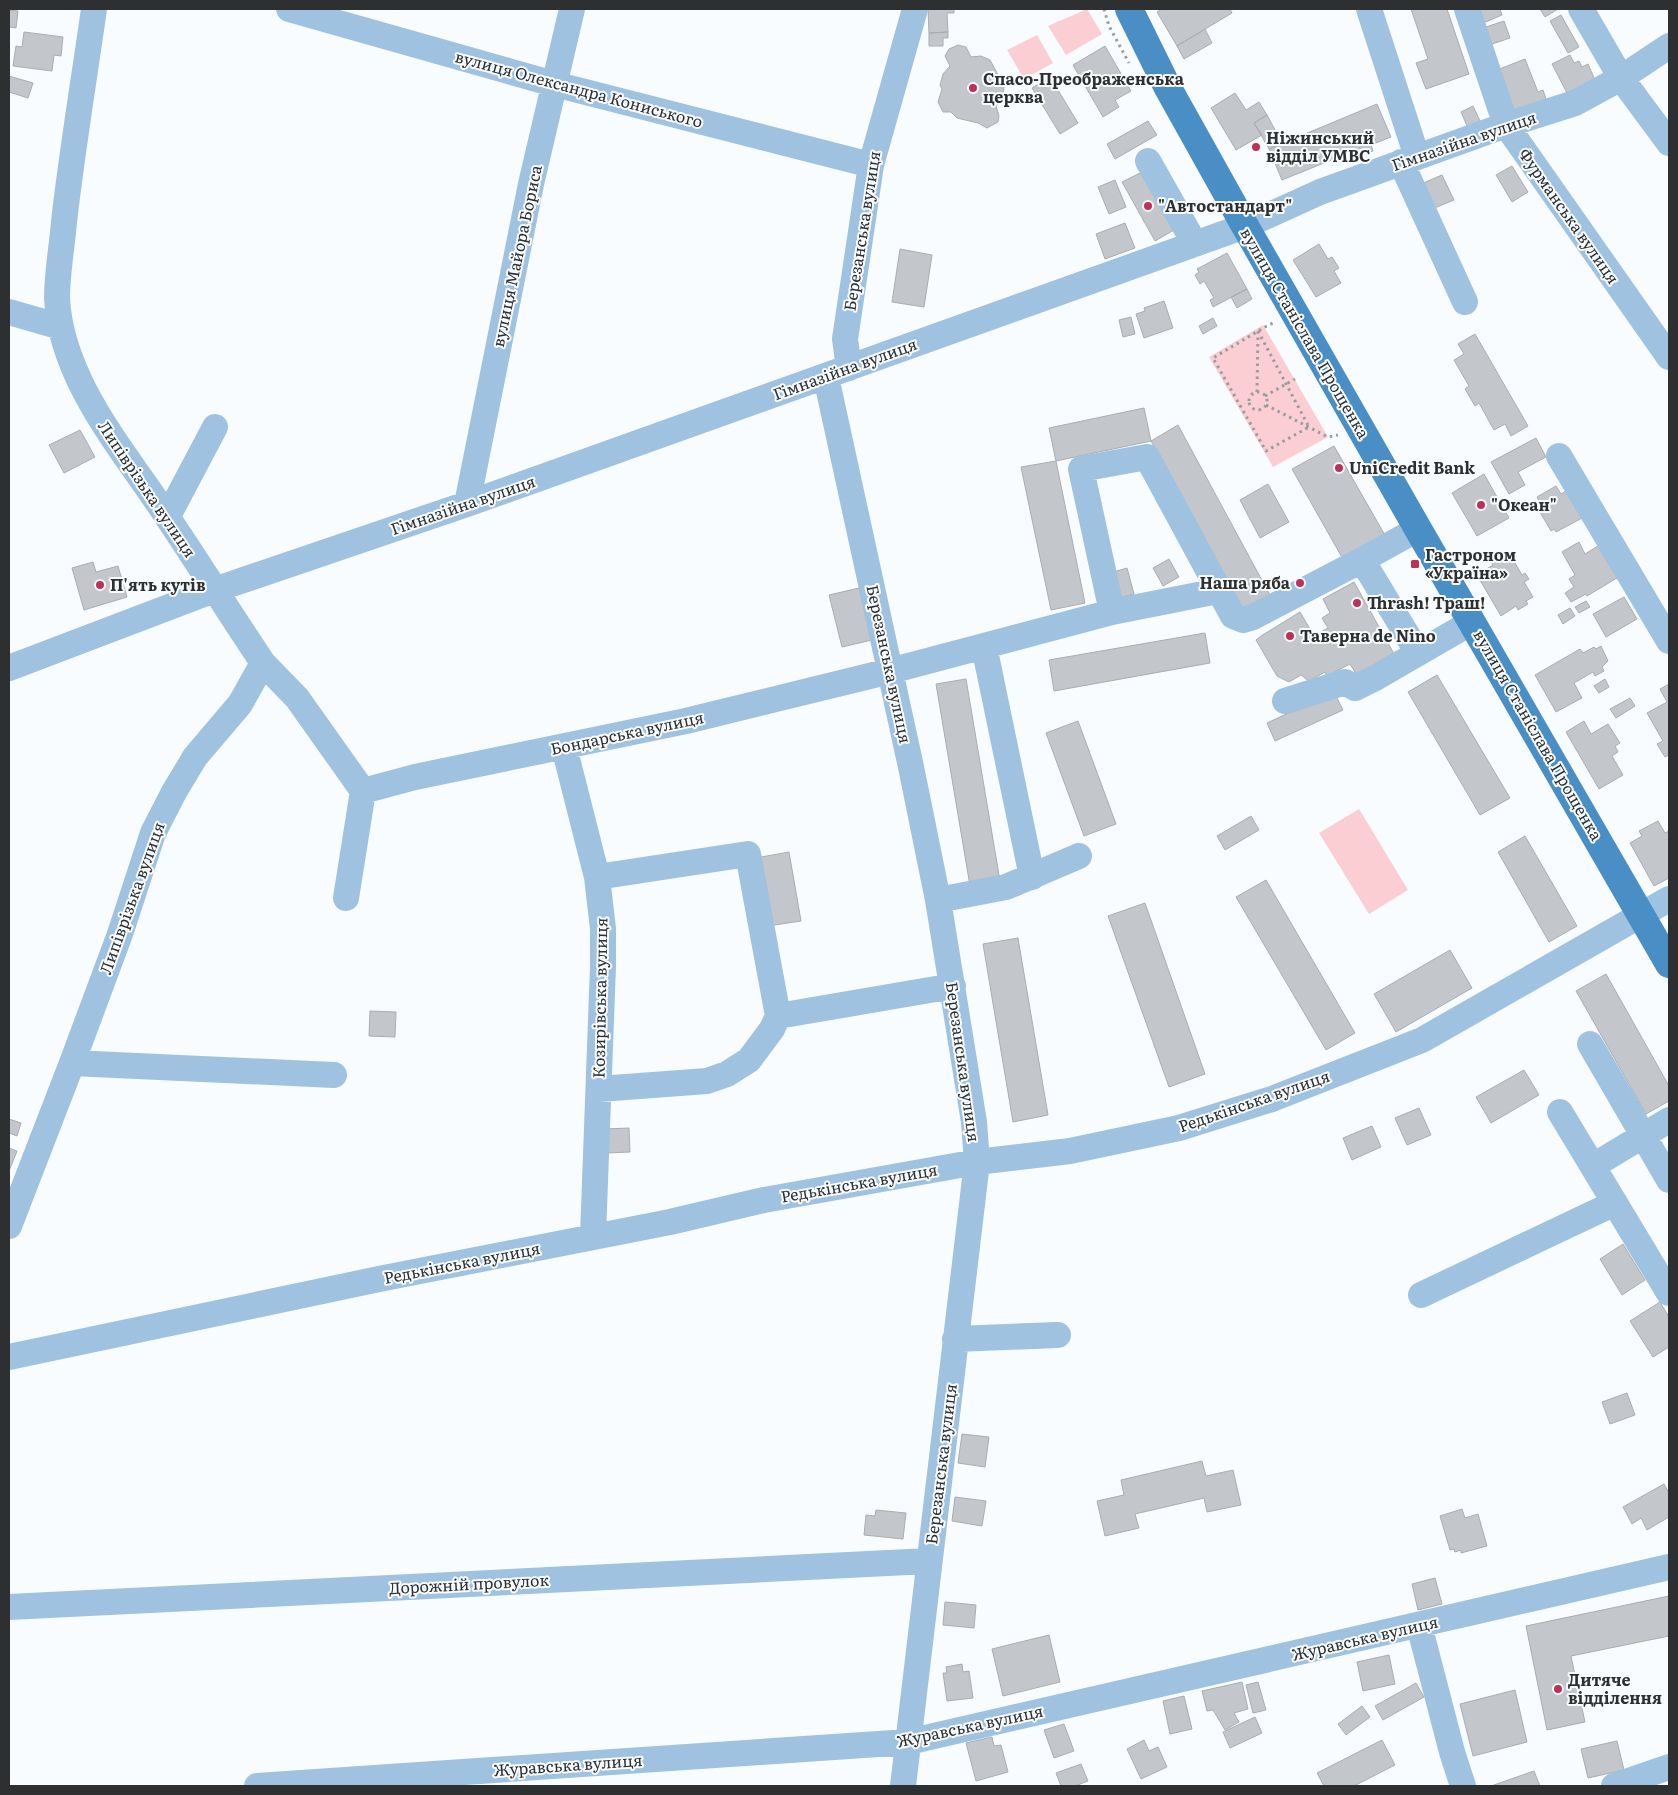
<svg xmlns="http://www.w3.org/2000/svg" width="1678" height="1795" viewBox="0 0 1678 1795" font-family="Literata,serif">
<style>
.green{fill:#faced3}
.building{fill:#c3c7cb;stroke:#a9adb0}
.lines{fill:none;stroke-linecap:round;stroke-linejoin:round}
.path{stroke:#9a9c9e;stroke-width:3;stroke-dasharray:2.5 4;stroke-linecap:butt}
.minor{stroke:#9ec2e0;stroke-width:26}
.major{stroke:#498fc5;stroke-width:28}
.poi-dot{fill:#bf3058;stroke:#f9fcfe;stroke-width:2}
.labels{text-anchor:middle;stroke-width:4;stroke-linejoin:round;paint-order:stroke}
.poi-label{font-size:16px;font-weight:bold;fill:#2d2f30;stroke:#f9fcfe;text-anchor:start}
.street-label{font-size:16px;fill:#2d2f30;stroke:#f9fcfe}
</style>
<rect width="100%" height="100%" fill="#f9fcfe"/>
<path class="green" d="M1087,9L1102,34L1066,55L1048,26Z
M1037,35L1053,63L1024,79L1007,50Z
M1263,325L1328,437L1273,467L1209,357Z
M1359,809L1408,890L1369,914L1319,833Z"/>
<path class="building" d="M928,9H954V13H947L948,32L929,33Z
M1162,9H1230L1232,13L1177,46L1157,12Z
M1411,9H1447L1469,74L1426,89L1416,63L1428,59Z
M1474,9H1500L1502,15L1481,24Z
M1540,9H1558L1545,17Z
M9,10L18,11L16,28L9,27Z
M1561,15L1579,47L1568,53L1550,21Z
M1504,21L1510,38L1489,45L1483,28Z
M1205,29L1212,43L1184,59L1177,46Z
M24,32L63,37L61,56L54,55L52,71L13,66L16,46L22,47Z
M948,32V38H943V46H929V33Z
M958,45L966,47L971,57L981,56L990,60L1004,86L1003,100L996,106L999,116L998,122L987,128L978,123L957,118L951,112H943L938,102L942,89L940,85L943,74L950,66L945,56L949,49Z
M1105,46L1131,91L1115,100L1119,107L1103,117L1073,65Z
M1570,55L1574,63L1579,61L1582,67L1588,64L1595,80L1567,93L1552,64Z
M1525,59L1538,92L1543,90L1546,99L1513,112L1497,70Z
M9,76L33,83L28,98L9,92Z
M1050,77L1078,123L1060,134L1032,88Z
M1235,93L1246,110L1259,102L1267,115L1254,123L1262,135L1236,150L1211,108Z
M1377,104L1391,137L1371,145L1373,151L1363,154L1361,148L1282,180L1269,149Z
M1473,106L1481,123L1468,128L1461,112Z
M1267,115L1282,143L1269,149L1254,123Z
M1148,121L1157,135L1115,159L1107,144Z
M1512,166L1528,192L1512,202L1496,175Z
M1142,172L1174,230L1155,241L1122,182Z
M1442,175L1454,200L1432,209L1421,184Z
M1115,180L1126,207L1109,214L1098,187Z
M1125,223L1135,248L1105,259L1096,234Z
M1319,244L1328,259L1332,257L1339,268L1334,271L1341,283L1316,297L1293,260Z
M900,249L932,255L924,307L892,302Z
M1227,253L1247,289L1213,307L1210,300L1214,298L1204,281L1200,284L1195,275L1199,272L1197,269Z
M1247,289L1252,299L1237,308L1231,297Z
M1164,301L1173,328L1144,338L1136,314L1145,311L1144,308Z
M1131,317L1135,334L1123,337L1119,320Z
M1213,318L1217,326L1203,334L1199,326Z
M1475,334L1528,426L1511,436L1505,424L1494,430L1479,403L1475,406L1465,389L1469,386L1454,360L1464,354L1458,344Z
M1144,408L1151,441L1056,461L1049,428Z
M1178,425L1271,597L1244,612L1151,441Z
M80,430L95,457L64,473L49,445Z
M1536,438L1546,457L1518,472L1525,485L1509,494L1491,462Z
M1334,446L1386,537L1344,561L1292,469Z
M1056,461L1085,603L1051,610L1021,467Z
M1484,474L1509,518L1477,536L1452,493Z
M1268,484L1289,522L1260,538L1240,500Z
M1556,486L1561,494L1566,491L1582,518L1556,532L1554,529L1551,531L1537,507L1541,505L1537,497Z
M1579,542L1585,554L1598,546L1617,578L1587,596L1586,594L1571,602L1565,593L1574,587L1569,579L1575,575L1562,552Z
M1508,551L1522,575L1525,573L1529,579L1524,582L1533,597L1526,601L1528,604L1518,610L1516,606L1501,616L1477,575L1493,565L1491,561Z
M1169,559L1179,577L1163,586L1153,568Z
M93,562L96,572L118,566L127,597L84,610L72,568Z
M1127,568L1134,594L1116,599L1110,573Z
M1354,582L1398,661L1358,677L1350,664L1327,676L1325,672L1309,681L1301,675L1289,682L1277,676L1256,640L1261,636L1300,612L1314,636L1328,628L1322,618L1330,613L1323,599Z
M859,588L872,640L842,647L829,595Z
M1624,597L1637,619L1606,637L1593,614Z
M1586,601L1590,607L1579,613L1575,607Z
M1570,608L1575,616L1563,624L1558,615Z
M1205,633L1210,663L1054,691L1049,660Z
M1601,646L1608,661L1602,667L1604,671L1595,676L1593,672L1574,683L1582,698L1556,712L1535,675L1580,649L1583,653L1594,647L1596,649Z
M1437,675L1510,798L1480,815L1408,692Z
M966,679L1000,881L970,886L936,684Z
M1605,679L1609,687L1599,693L1594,686Z
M1669,684V755L1665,757L1657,744L1663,741L1647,713L1667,702L1660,689Z
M1334,692L1343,710L1275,741L1267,723Z
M1630,698L1635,706L1616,718L1610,709Z
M1078,721L1116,824L1084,836L1046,733Z
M1584,721L1591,734L1608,724L1620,743L1615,746L1618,752L1612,756L1623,775L1599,789L1566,732Z
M1251,816L1259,830L1225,850L1217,836Z
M1658,821L1665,833L1669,831V878L1654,886L1630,843L1642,836L1639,831Z
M1525,836L1577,926L1549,942L1498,852Z
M789,852L801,921L768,926L756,858Z
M1266,880L1355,1033L1326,1050L1236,897Z
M1145,903L1205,1074L1169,1087L1108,916Z
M1018,938L1048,1115L1013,1122L983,944Z
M1450,950L1472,988L1396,1032L1374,994Z
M1606,974L1669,1086V1101L1646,1114L1576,991Z
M370,1011L396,1012L395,1037L369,1036Z
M1524,1070L1539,1095L1491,1123L1476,1097Z
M1419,1108L1431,1135L1407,1145L1395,1118Z
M9,1119L21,1123L17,1136L9,1133Z
M1372,1126L1381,1147L1352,1160L1343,1138Z
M629,1128L630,1152L606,1153L604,1129Z
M9,1148L17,1151L9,1171Z
M1623,1244L1645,1280L1622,1295L1600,1259Z
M1660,1302L1669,1317V1347L1653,1357L1630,1321Z
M1627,1393L1635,1415L1610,1424L1602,1402Z
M962,1434L989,1437L985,1467L958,1463Z
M1202,1461L1206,1476L1233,1470L1241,1505L1207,1512L1204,1498L1135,1514L1139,1528L1105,1536L1097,1501L1124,1495L1121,1480Z
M1664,1484L1669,1493V1517L1647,1530L1641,1518L1632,1524L1623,1507Z
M955,1497L986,1501L982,1526L952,1521Z
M1462,1509L1465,1518L1478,1514L1487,1546L1461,1553V1550L1455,1552L1454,1549L1450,1550L1440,1516Z
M876,1510L906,1513L903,1539L864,1535L866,1515L875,1516Z
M1435,1578L1442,1604L1418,1610L1412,1584Z
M1669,1596V1636L1571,1656L1585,1722L1547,1730L1526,1626Z
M945,1602L976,1605L974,1628L943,1625Z
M1049,1635L1060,1682L1003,1696L992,1649Z
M1389,1655L1395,1684L1363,1691L1357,1662Z
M962,1664L963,1672L969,1671L973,1698L947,1701L943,1673H947L946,1667Z
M1242,1682L1248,1709L1234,1713L1239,1722L1225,1730L1213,1710L1207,1711L1202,1691Z
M1258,1682L1266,1710L1253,1713L1246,1685Z
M1416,1683L1424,1697L1383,1720L1375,1706Z
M1515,1690L1527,1742L1473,1756L1460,1704Z
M1184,1696L1192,1729L1170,1734L1163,1701Z
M1362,1706L1370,1717L1346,1735L1338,1724Z
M1255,1717L1262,1733L1230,1748L1223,1732Z
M1064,1724L1074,1751L1054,1758L1044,1730Z
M992,1737L994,1746L1001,1745L1008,1772L976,1781L966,1743Z
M1144,1740L1149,1751L1158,1747L1167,1767L1141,1779L1127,1749Z
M1382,1740L1395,1765L1354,1786H1324L1317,1773Z
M1617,1741L1624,1770L1588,1778L1581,1749Z
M1081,1764L1088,1781L1075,1786H1061L1056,1773Z
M1534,1771L1540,1786H1491Z"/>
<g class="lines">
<path class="path" d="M1104,9L1109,26L1129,63
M1258,331L1309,427L1266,451L1213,358L1265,327L1273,323
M1249 401a9 9 0 1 1 18 0a9 9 0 1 1-18 0Z
M1257,392L1258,332
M1265,396L1295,379
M1266,405L1328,437L1338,435"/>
<path class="minor" d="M289,9L554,84L871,165
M1369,9L1417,157
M1467,9L1506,125L1669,357
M1581,9L1621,78L1669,143
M1148,161L1195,244
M1401,162L1465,302
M9,312L61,327
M849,368L845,339L871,165L915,9
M826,377L911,767L938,900L974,1122L977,1162L903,1786
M1559,456L1669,641
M467,504L531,184L572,9
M168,516L215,427
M1362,560L1418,653
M1112,612L1081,469L1147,457L1233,616L1243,620L1253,617L1362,560L1418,529
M984,646L1032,877
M263,663L297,698L363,791L346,898
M9,668L214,590L467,504L1245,226L1320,192L1506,125L1575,103L1621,78L1669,46
M1285,701L1345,682L1355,688L1377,677L1472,622
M564,747L597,877L603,929V966L593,1236
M363,791L415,777L686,721L890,671L1112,612L1218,591
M597,877L748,854L778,1016L772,1029L749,1060L727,1074L707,1081L599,1089
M938,900L1006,887L1079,856
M778,1016L953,986
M1590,1044L1669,1180
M72,1063L334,1075
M1560,1112L1669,1293
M1593,1166L1669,1120
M9,1226L72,1063L120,934L153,833L174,792L195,757L240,704L263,663C231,615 200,566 168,518C125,452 61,381 57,298C57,273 62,247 64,222C72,151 84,80 94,9
M1421,1295L1615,1203
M955,1339L1058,1335
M9,1357L379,1279L670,1222L764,1200L977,1162L1070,1151L1179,1128L1272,1099L1422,1040L1669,899
M9,1607L929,1561
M1419,1625L1452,1752L1463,1786
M257,1786L908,1742L1669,1567
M1614,1786L1669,1767"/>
<path class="major" d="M1129,9L1168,88L1245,226L1418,529L1669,964"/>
</g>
<g class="poi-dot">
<circle cx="973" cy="88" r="5"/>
<circle cx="1256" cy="147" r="5"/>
<circle cx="1148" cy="206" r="5"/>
<circle cx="1339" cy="468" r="5"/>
<circle cx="1481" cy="505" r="5"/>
<rect x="1410" y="559" width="10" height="10" rx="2.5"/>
<circle cx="1300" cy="583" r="5"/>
<circle cx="100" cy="585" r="5"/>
<circle cx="1357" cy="603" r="5"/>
<circle cx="1290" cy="636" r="5"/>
<circle cx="1558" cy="1689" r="5"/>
</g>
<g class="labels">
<g class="poi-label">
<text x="983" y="85">Спасо-Преображенська<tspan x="983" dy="18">церква</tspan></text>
<text x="1266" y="144">Ніжинський<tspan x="1266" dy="18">відділ УМВС</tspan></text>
<text x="1158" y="212">"Автостандарт"</text>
<text x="1349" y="474">UniCredit Bank</text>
<text x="1491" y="511">"Океан"</text>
<text x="1425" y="561">Гастроном<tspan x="1425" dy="18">«Україна»</tspan></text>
<text x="1290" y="589" text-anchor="end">Наша ряба</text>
<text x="110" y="591">П'ять кутів</text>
<text x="1367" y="609">Thrash! Траш!</text>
<text x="1300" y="642">Таверна de Nino</text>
<text x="1568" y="1686">Дитяче<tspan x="1568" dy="18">відділення</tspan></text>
</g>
<g class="street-label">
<text transform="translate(579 89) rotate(15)" y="6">вулиця Олександра Кониського</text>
<text transform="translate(1464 141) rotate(-19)" y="6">Гімназійна вулиця</text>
<text transform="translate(1569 216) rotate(55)" y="6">Фурманська вулиця</text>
<text transform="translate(862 231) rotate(-81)" y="6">Березанська вулиця</text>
<text transform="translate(517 256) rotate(-78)" y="6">вулиця Майора Бориса</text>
<text transform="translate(1305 333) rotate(60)" y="6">вулиця Станіслава Прощенка</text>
<text transform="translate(845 369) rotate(-20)" y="6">Гімназійна вулиця</text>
<text transform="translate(147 489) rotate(56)" y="6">Липіврізька вулиця</text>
<text transform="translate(463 505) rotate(-19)" y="6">Гімназійна вулиця</text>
<text transform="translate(889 664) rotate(78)" y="6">Березанська вулиця</text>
<text transform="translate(627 733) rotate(-12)" y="6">Бондарська вулиця</text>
<text transform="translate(1538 735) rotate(60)" y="6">вулиця Станіслава Прощенка</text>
<text transform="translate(132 898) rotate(-70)" y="6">Липіврізька вулиця</text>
<text transform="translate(600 998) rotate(-89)" y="6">Козирівська вулиця</text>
<text transform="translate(963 1062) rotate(82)" y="6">Березанська вулиця</text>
<text transform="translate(1254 1101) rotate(-19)" y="6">Редькінська вулиця</text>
<text transform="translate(859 1183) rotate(-10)" y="6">Редькінська вулиця</text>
<text transform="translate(462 1263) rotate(-11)" y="6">Редькінська вулиця</text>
<text transform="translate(941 1464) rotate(-83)" y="6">Березанська вулиця</text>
<text transform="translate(469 1584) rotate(-3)" y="6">Дорожній провулок</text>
<text transform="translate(1365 1638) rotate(-13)" y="6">Журавська вулиця</text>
<text transform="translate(970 1726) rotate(-12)" y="6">Журавська вулиця</text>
<text transform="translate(568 1765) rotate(-4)" y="6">Журавська вулиця</text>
</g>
</g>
<rect width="1678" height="1795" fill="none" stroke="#2d2f30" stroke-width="20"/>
</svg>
